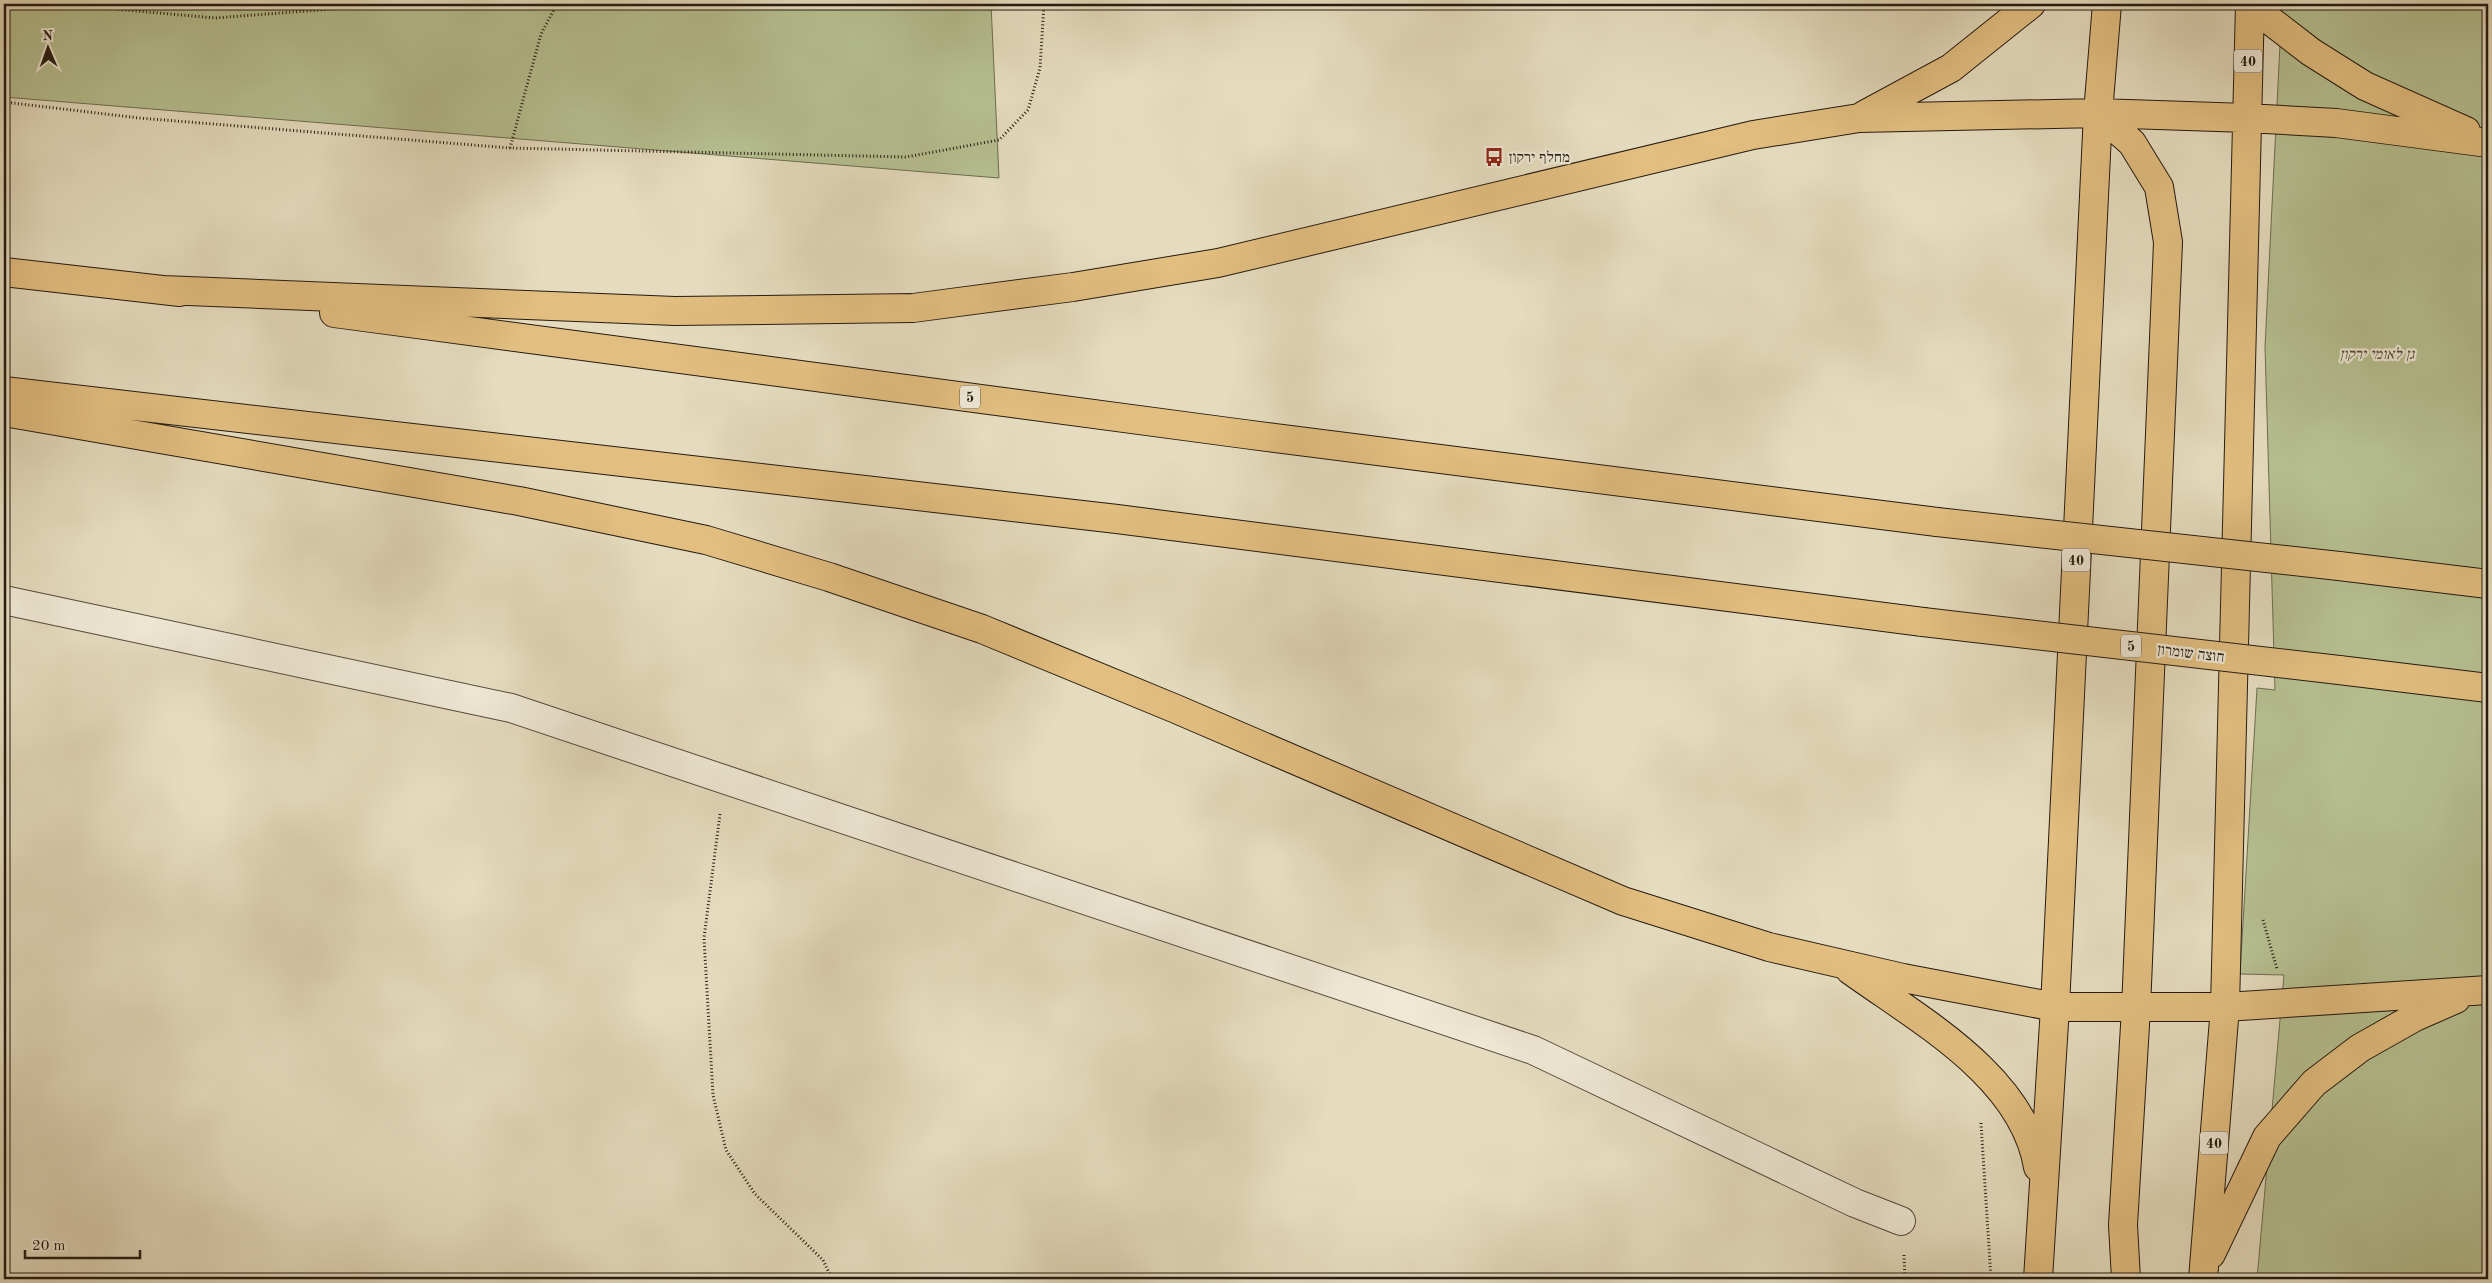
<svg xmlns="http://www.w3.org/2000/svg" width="2492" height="1283" viewBox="0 0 2492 1283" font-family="'Old Standard TT','Frank Ruhl Libre',serif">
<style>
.green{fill:#b6c091;stroke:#6d6d50}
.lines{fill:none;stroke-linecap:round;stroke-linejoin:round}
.street-casing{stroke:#544a3c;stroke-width:30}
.highway-casing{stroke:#241a10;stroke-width:30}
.path{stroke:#241a10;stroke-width:3;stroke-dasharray:1 2.5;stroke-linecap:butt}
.street{stroke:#eee8d5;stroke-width:28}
.highway{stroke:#e2be80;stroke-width:28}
.highway-bridge-casing{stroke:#241a10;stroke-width:30;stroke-linecap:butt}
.highway-bridge{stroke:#e2be80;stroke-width:28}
.labels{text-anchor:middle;stroke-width:4.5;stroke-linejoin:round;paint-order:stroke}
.shield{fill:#eee8d5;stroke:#61584b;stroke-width:1}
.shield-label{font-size:14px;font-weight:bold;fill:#241a10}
.poi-label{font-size:15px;fill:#241a10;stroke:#eee8d5;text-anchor:start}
.park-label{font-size:15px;font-style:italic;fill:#504c37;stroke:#eee8d5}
.street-label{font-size:15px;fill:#241a10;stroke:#eee8d5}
</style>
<rect width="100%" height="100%" fill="#e5dcbf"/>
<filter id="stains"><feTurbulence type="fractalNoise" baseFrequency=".004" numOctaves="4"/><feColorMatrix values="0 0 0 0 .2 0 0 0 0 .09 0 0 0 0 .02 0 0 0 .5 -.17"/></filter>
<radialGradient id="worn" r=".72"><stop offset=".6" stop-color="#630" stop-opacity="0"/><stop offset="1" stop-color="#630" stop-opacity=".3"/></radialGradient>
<path class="green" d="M4,4H991L999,178L4,97Z
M2282,4H2488V1279H2257L2284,975L2240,974L2257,688L2275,690L2265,347Z"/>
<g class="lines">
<g class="street-casing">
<path id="street" d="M4,600L511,708L1533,1050L1855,1203L1901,1221"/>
</g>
<g class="highway-casing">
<path id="highway" d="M2250,5L2311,52L2365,86L2466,131
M2098,113L2132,143L2159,187L2168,242L2136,1009L2123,1225L2126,1279
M1864,115L1951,68L2031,4
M4,272L180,292
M163,290L675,311L913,308L1073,287L1218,263L1753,135L1859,118L2098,113L2247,118L2336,123L2488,143
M334,313L1244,434L1937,522
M4,391L1117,519L1923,622
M4,412L519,501L706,540L829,577L982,629L1176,709L1623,901L1769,947L1903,978L2055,1007H2225L2488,990
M2339,566L2488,584
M2339,670L2488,688
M1850,970C1919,1020 2023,1076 2038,1167
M2211,1254L2267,1137L2314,1083L2360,1048L2415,1017L2456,999
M2038,1279L2055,1007L2098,113L2107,4
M2203,1279L2225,1007L2250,4"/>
</g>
<path class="path" d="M59,4L215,18L398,4
M4,102L139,118L510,148L906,157L999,140L1028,110L1040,68L1044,4
M510,148L541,34L557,4
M720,814L704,938L713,1095L726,1150L755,1194L823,1260L832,1279
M2263,920L2277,969
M1981,1123L1991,1279
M1904,1255L1905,1279"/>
<use href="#street" class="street"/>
<use href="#highway" class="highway"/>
<g class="highway-bridge-casing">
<path id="highway-bridge" d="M1937,522L2339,566
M1923,622L2339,670"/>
</g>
<use href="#highway-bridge" class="highway-bridge"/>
</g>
<defs>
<g id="bus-bare" transform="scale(1.5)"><path d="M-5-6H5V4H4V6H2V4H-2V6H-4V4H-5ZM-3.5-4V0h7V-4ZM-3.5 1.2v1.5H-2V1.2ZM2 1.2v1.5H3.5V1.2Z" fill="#8f2418" stroke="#eee8d5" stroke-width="2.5" paint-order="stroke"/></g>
</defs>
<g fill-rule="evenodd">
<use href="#bus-bare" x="1494" y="157"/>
</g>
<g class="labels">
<g class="shield">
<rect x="2234" y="49.5" width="28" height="23" rx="4"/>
<rect x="960" y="385.5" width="20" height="23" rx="4"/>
<rect x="2062" y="548.5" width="28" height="23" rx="4"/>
<rect x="2121" y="634.5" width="20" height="23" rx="4"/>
<rect x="2200" y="1131.5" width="28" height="23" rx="4"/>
</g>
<g class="shield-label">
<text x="2248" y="66">40</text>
<text x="970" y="402">5</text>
<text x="2076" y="565">40</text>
<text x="2131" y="651">5</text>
<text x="2214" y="1148">40</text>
</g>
<g class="poi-label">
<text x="1509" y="162">מחלף ירקון</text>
</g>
<g class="park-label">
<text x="2377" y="359">גן לאומי ירקון</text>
</g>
<g class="street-label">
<text transform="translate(2191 653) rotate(7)" y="5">חוצה שומרון</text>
</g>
</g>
<rect width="2492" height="1283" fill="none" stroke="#e5dcbf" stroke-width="20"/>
<rect x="5" y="5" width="2482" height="1273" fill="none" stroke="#241a10" stroke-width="2.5"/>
<rect x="10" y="10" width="2472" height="1263" fill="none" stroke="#241a10"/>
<g transform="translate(48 48) rotate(358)" stroke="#eee8d5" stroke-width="4" paint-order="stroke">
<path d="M0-4L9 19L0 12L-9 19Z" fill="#241a10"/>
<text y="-8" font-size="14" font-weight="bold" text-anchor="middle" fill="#241a10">N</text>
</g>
<path d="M25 1250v8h115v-8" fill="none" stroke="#241a10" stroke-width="2.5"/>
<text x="32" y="1250" font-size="15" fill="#241a10" stroke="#eee8d5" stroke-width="4" paint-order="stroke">20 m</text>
<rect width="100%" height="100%" filter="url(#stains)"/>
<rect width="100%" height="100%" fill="url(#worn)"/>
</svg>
